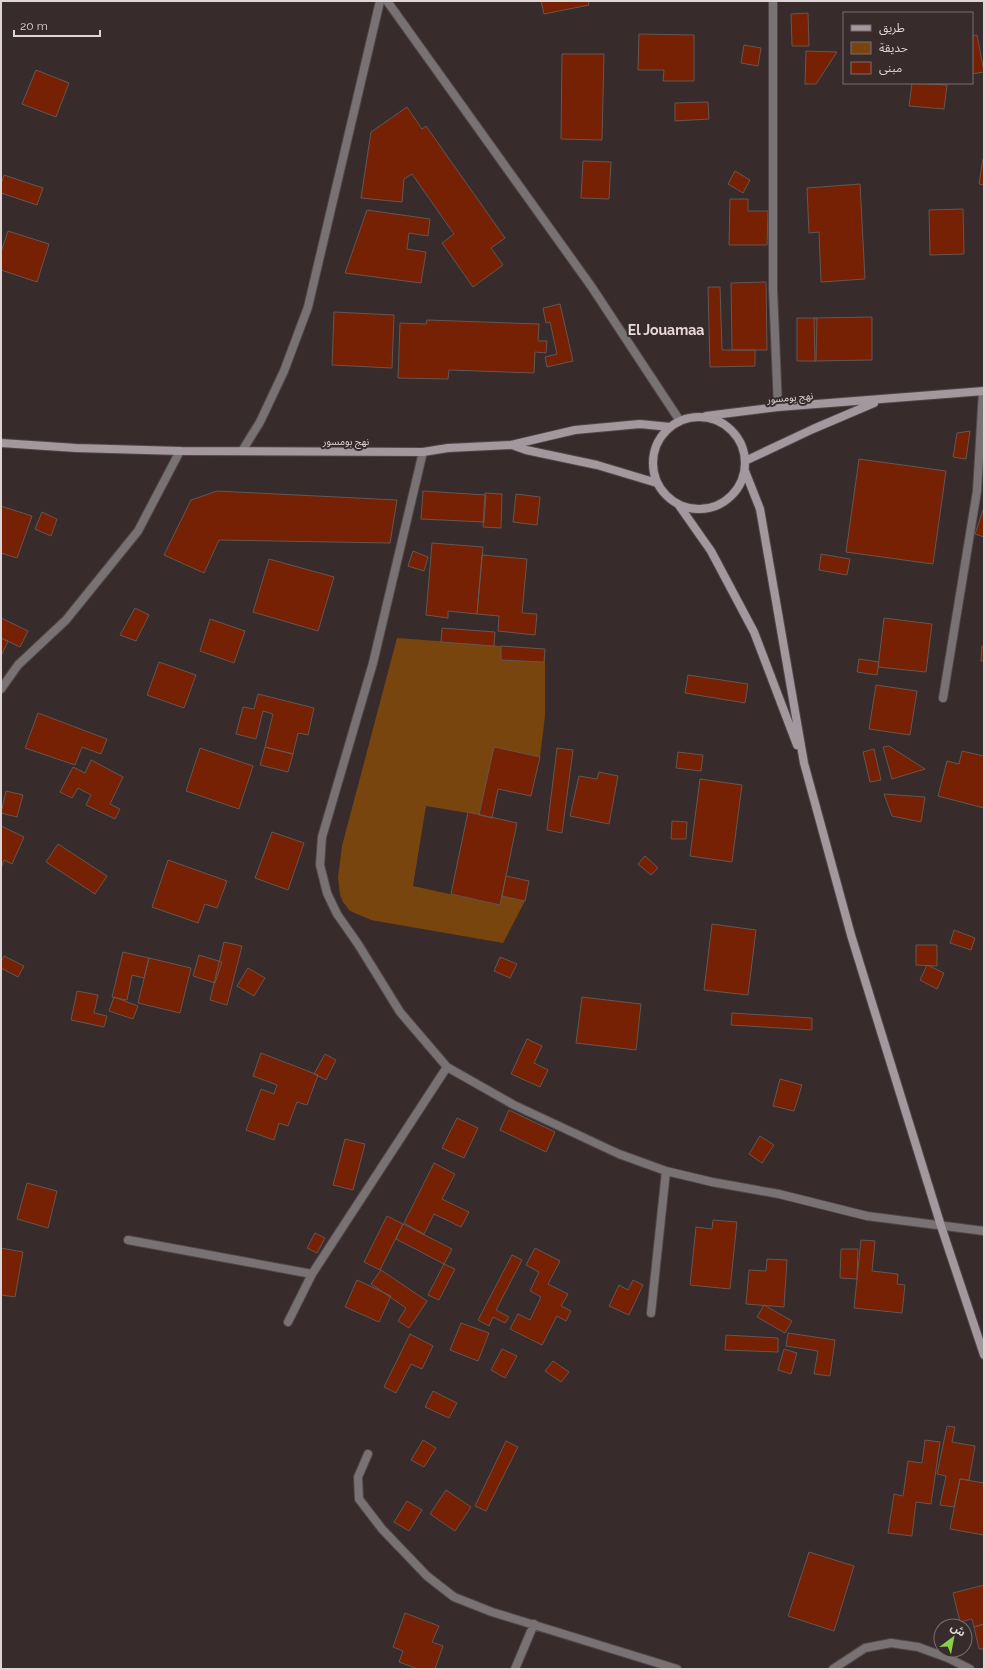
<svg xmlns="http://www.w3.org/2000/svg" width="985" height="1670" viewBox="0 0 985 1670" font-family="Raleway,'Noto Sans Arabic',sans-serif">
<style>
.green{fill:#79450e}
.building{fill:#762103;stroke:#645652}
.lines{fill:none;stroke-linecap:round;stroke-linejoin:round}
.street-casing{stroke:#534647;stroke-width:10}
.secondary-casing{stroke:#534647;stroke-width:10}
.street{stroke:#797275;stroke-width:8}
.secondary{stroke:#a2989d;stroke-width:8}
.labels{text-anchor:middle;stroke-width:4;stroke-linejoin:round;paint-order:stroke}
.street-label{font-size:10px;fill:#ded5d6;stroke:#382b2c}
.district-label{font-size:14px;font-weight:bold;fill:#ead9da;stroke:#382b2c}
</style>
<rect width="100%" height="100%" fill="#382b2c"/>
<path class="green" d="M397,638L545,649V716L540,757L494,747L479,815L426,806L413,886L499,905L502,896L525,901L503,943L371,920L350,911L343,902L340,895L338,877L342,846Z"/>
<path class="building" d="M541,1H588L589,5L544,14Z
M808,13L809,46H792L791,14Z
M639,34L694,35V81H663L664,70H638Z
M977,35L984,72L972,74V36Z
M744,45L761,48L758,66L741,63Z
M806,51L837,52L816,84H805Z
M562,54H604L602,140L561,139Z
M36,70L69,83L56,117L22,104Z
M912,83L947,85L944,109L909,106Z
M708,102L709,119L675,121V103Z
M407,107L422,129L426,126L505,238L491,248L503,265L473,287L442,243L454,234L412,174L404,179L402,202L361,198L371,132Z
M983,159H984V185L979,184Z
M583,161L611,162L609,199L581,198Z
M735,171L750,180L743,193L728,184Z
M4,175L43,188L37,205L1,193V184Z
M860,184L865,279L821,282L819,232L809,233L807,188Z
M730,199H748V211H768L767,245H729Z
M963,209L964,254L930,255L929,210Z
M367,210L430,219L428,236L409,233L407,249L426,252L421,283L345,273Z
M8,231L49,244L37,282L1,270V252Z
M766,282L767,350H732L731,283Z
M708,287H720L722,350H755V366L710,367Z
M560,304L573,361L547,367L545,357L557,354L550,322L546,323L543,308Z
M334,312L394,315L392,368L332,365Z
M872,317V360L815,361L814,318Z
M797,318H817L816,361H797Z
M427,320L539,324L538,341H547L546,353L535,352L534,373L449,370L448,379L398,378L400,323L426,324Z
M970,431L966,459L953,457L957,433Z
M859,459L946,471L933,564L846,552Z
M217,491L397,500L390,543L219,540L204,573L164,555L191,500Z
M423,491L486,495L484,522L421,519Z
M485,493L502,494L501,528L483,527Z
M516,494L540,497L537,525L513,522Z
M1,506L32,516L17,558L1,553Z
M984,507V537L975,534Z
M42,512L57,519L51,536L35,529Z
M432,543L483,547L477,614L448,611V618L426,615Z
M413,551L428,557L424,571L408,566Z
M821,554L850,559L847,575L819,570Z
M482,555L527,559L522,613L537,614L535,635L498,631L499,616L477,614Z
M269,559L334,577L318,631L253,612Z
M135,608L149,615L136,641L120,635Z
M1,618L28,631L20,647L1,638Z
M884,618L932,624L926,672L878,667Z
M210,619L245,631L234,663L200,651Z
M442,628L495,632L494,646L441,642Z
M1,638L8,641L1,656Z
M501,646L545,649L544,662L501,660Z
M982,646H984V661H981Z
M859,659L879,662L877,675L857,672Z
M159,662L196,675L184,708L147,695Z
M688,675L748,684L745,703L685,693Z
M876,685L917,691L910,735L869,729Z
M258,694L314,708L308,735L298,733L293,754L265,747L273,714L263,711L256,739L236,734L243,707L254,709Z
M38,713L107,739L101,754L82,747L75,765L25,748Z
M889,746L925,769L892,779L883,747Z
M265,747L293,754L288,772L260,765Z
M494,747L540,757L531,796L498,789L492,818L479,815Z
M200,748L253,766L239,809L186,791Z
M557,748L573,750L562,833L547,830Z
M874,749L881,780L870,782L863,752Z
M962,751L984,756V808L938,796L947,761L959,764Z
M678,752L703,755L701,771L676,768Z
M91,760L123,777L110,804L120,809L115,819L86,805L91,795L78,788L72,798L60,792L73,767L85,773Z
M599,772L618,776L609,824L570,816L579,776L597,779Z
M700,779L742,785L732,862L690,856Z
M6,791L23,795L17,817L1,813Z
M884,794L925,797L921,822L892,816Z
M468,812L517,823L500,905L451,894Z
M672,821L687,822L686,839H671Z
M1,826L24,837L12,864L4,860L1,868Z
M272,832L304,843L288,890L255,878Z
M58,844L107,876L95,894L46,862Z
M645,856L658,868L651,875L638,864Z
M168,860L227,881L217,908L205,904L198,923L152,907Z
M506,876L529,881L525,901L502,896Z
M712,924L756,930L748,995L704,990Z
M954,930L975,938L971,950L950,943Z
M224,942L242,946L227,1005L210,1000Z
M916,945H937V966L916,965Z
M123,952L149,958L144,978L132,975L127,1000L112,997Z
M199,955L222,962L215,983L193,976Z
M4,956L24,966L18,977L1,968V962Z
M500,957L517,964L510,978L494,971Z
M149,958L191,968L180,1013L138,1003Z
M927,965L944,973L937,989L920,980Z
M248,968L265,978L254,996L237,986Z
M77,991L98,995L94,1013L107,1016L104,1027L71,1020Z
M114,997L138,1006L133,1019L109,1011Z
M582,997L641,1004L636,1050L576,1043Z
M732,1013L812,1018V1030L731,1025Z
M527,1039L542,1046L534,1063L548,1070L540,1087L511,1074Z
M261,1053L318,1075L307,1105L297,1102L288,1126L279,1123L274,1140L246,1130L261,1089L274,1094L277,1085L253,1076Z
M325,1054L336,1060L326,1080L314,1074Z
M780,1079L802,1085L794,1111L773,1106Z
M509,1110L555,1132L546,1152L500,1130Z
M457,1118L478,1128L464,1158L442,1148Z
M760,1136L774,1145L762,1163L749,1154Z
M345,1139L365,1144L353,1190L333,1185Z
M434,1163L455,1174L442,1199L469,1212L461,1227L434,1214L424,1234L404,1223Z
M27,1183L57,1191L48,1228L17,1219Z
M387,1216L403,1224L380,1270L364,1262Z
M713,1220L737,1222L730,1289L690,1285L696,1227L712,1229Z
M403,1224L452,1249L444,1264L396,1239Z
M315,1233L325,1238L317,1253L307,1248Z
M861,1240L875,1241L872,1271L898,1274L897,1284L905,1285L902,1313L854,1308Z
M1,1248L23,1252L15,1297L1,1295Z
M535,1248L560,1261L548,1284L568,1294L561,1306L571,1311L566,1321L557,1316L542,1345L510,1329L518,1314L530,1320L541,1297L530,1291L539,1272L526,1265Z
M841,1249H858L857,1279L840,1278Z
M512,1255L522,1260L496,1310L509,1317L505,1323L493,1317L489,1326L478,1320Z
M767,1259L787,1260L784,1307L746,1304L749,1270L766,1271Z
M444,1264L455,1269L439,1300L428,1295Z
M381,1270L427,1301L409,1328L398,1321L406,1308L371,1284Z
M357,1280L391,1296L379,1322L345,1307Z
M633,1280L643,1285L629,1315L609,1306L619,1285L628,1290Z
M764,1305L792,1321L785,1333L757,1317Z
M461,1323L489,1333L478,1361L450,1350Z
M788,1333L835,1340L830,1376L814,1374L818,1351L786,1346Z
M410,1334L433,1346L422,1369L411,1364L396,1393L384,1387Z
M726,1335L778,1338V1352L725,1350Z
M502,1349L517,1356L505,1378L491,1370Z
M784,1349L797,1353L791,1374L778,1370Z
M553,1361L569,1372L561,1382L545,1371Z
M433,1391L457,1403L449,1418L425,1407Z
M947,1426L955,1427L952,1442L975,1446L969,1480L960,1479L954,1507L940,1505L946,1476L937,1474Z
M423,1440L436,1448L424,1467L411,1460Z
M925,1440L940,1442L931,1504L916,1502L912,1536L888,1533L894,1494L903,1496L908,1461L922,1463Z
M506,1441L518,1447L486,1511L475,1506Z
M960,1479L984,1483V1535L950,1529Z
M446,1490L471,1507L455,1531L430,1514Z
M407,1501L422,1510L409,1531L394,1522Z
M809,1552L854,1566L834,1631L788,1616Z
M984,1585V1624L974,1627L972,1619L960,1622L953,1593Z
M405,1613L439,1626L432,1642L443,1646L435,1669H418L399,1662L403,1651L393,1647Z
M984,1624V1649H979L974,1627Z"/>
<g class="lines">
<g class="street-casing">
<path id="street" d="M387,1L591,286L680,421
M773,1V289L778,407
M242,451L260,422L284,371L308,307L380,1
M423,452L373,663L322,837L320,865L327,893L337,914L358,944L400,1012L447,1067L514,1105L619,1154L666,1171L712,1182L779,1194L867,1216L984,1231
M1,689L18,665L66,620L138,531L180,451
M943,698L977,491L983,391
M128,1240L312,1274
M651,1313L666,1171
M288,1322L312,1274L447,1067
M368,1454L358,1477L359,1499L382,1529L427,1576L454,1597L492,1612L677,1669
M515,1669L534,1624
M833,1669L865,1648L891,1643L918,1647L948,1658L970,1669"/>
</g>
<g class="secondary-casing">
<path id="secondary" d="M706,416L778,407L984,391
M653 463a46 46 0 1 1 92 0a46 46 0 1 1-92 0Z
M1,443L76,448L180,451L423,452L448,448L511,445L575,430L640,424L670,427
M512,445L526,450L597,465L657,483
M745,461L813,429L874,403
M745,471L760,509L804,763L851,935L941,1226L984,1355
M678,504L711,551L754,632L797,745"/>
</g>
<use href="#street" class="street"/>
<use href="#secondary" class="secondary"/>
</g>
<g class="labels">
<g class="street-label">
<text transform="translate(790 397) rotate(-5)" y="4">نهج بومسور</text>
<text x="346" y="445">نهج بومسور</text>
</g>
<g class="district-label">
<text x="666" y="335">El Jouamaa</text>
</g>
</g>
<rect width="985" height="1670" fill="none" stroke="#ded5d6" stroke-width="4"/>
<rect x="843" y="12" width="130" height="72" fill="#382b2c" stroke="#7a6f70"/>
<rect x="851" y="25" width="20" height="6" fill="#a2989d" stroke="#7a6f70"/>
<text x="879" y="32" font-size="12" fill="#ded5d6">طريق</text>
<rect x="851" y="42" width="20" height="12" fill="#79450e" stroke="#7a6f70"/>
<text x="879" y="52" font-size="12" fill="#ded5d6">حديقة</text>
<rect x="851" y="62" width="20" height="12" fill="#762103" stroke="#7a6f70"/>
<text x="879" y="72" font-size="12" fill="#ded5d6">مبنى</text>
<g transform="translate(953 1638) rotate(32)"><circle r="19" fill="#382b2c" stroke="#7a6f70"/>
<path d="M0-3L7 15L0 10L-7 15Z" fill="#89cf48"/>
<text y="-6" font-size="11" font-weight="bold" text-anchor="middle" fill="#ded5d6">ش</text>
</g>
<path d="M14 30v6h86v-6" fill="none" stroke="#ded5d6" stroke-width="2"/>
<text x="20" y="30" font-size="12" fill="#ded5d6" stroke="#382b2c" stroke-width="3" paint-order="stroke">20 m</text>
</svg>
